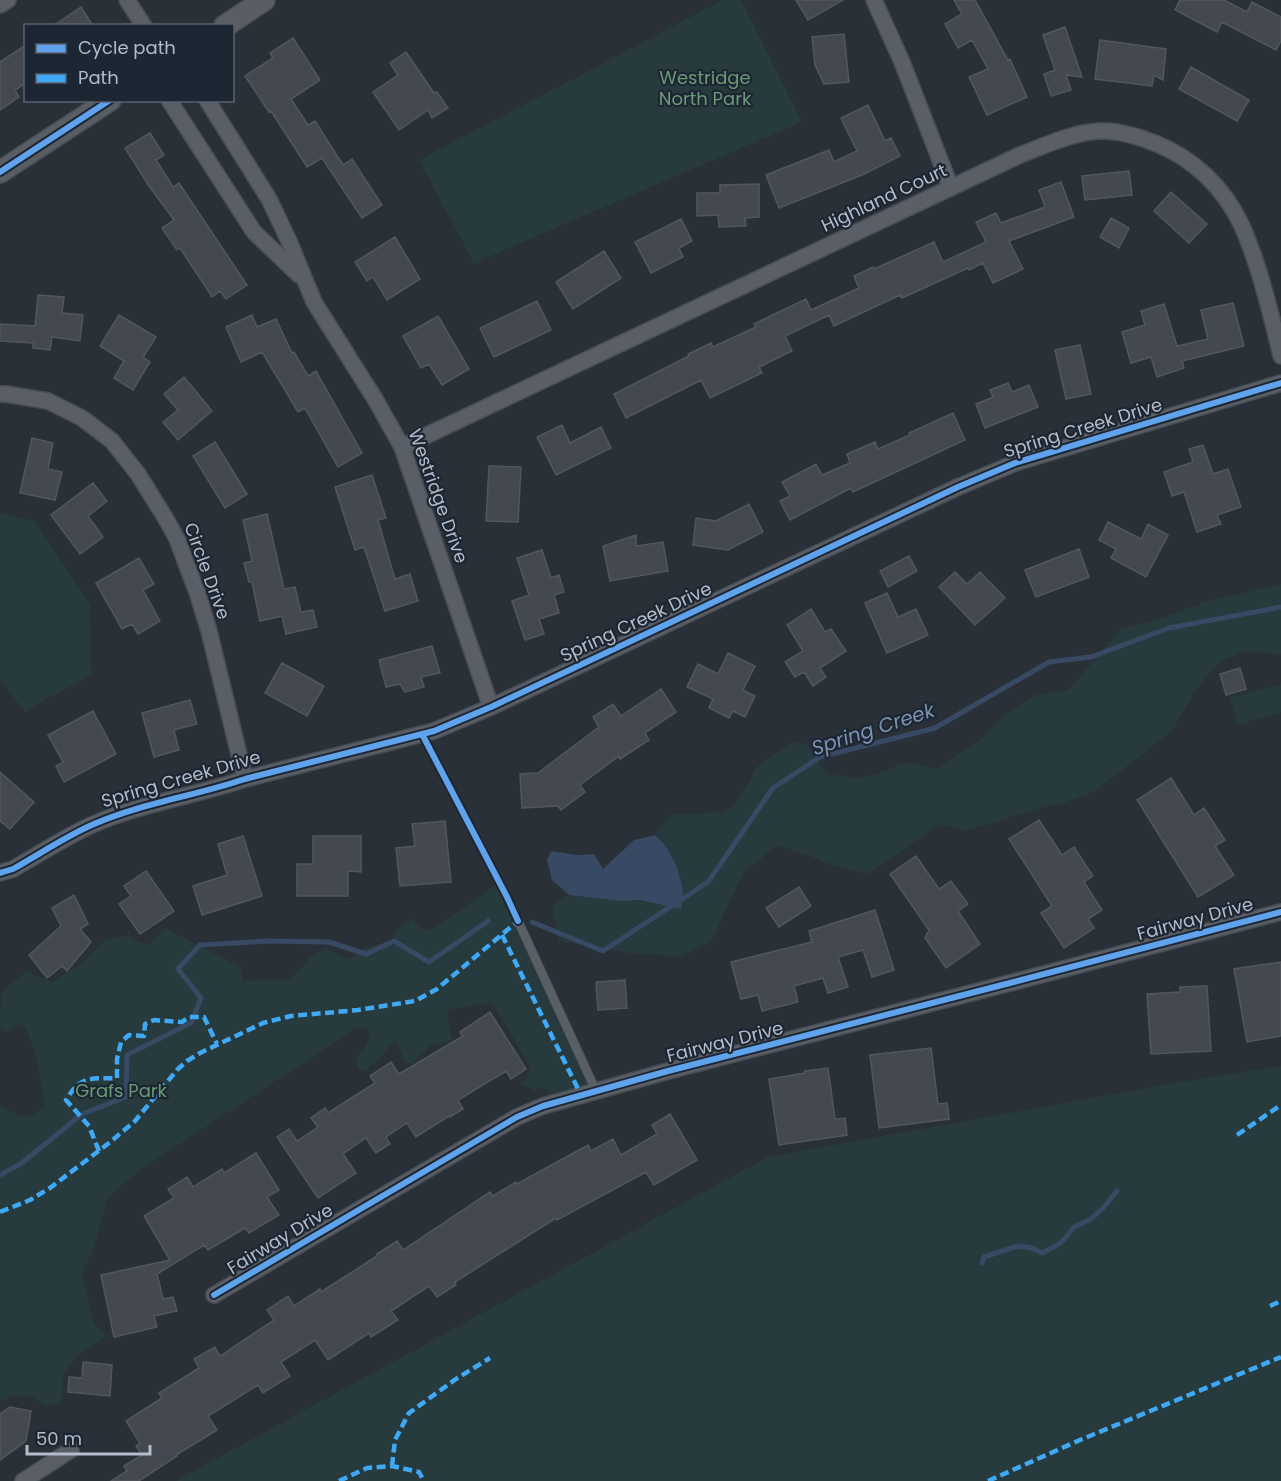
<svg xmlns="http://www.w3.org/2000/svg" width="1281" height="1481" viewBox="0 0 1281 1481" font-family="Poppins,sans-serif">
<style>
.green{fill:#273a3e}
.water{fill:#384963}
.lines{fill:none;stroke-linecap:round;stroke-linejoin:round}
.stream{stroke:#384963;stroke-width:5}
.building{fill:#444950;stroke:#52575f;stroke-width:1.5}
.service-casing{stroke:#484c53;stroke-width:10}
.minor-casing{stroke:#484c53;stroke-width:18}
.secondary-casing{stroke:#484c53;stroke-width:24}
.service{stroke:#5a5e66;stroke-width:8}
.minor{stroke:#5a5e66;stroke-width:15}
.secondary{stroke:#595d64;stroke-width:21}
.quiet{stroke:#3fa9f5;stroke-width:4.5;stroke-dasharray:9 4.5;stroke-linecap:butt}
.cycleway-casing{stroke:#1d2633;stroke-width:10}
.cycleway{stroke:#60a3ed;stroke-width:6}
.labels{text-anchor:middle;stroke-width:4.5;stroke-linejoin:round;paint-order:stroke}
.park-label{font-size:18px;fill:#6b9a76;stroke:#1d2633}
.street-label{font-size:18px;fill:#b4bcc9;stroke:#1d2633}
.water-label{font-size:20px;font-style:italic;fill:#7c92b1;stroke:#1d2633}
</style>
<rect width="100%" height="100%" fill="#2a3038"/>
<path class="green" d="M723,0H741L802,122L474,263L419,160Z
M0,512L34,521L90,605L91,675L24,712L0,677Z
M1281,584V654L1243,652L1218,663L1195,691L1173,730L1095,791L1066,802L1032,810L967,831L940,824L867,874L829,864L805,854L778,845L743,873L711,941L681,956L628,953L559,941L552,906L569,895L622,901L639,900L680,909L665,845L655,835L671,815L723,812L738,801L757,767L792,742L807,745L827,774L863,778L908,762L937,769L981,740L1008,712L1035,695L1069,690L1120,630L1168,616L1205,602Z
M1281,684V712L1238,725L1230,698Z
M496,885L588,1086L549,1095L545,1087L534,1091L522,1084L531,1068L493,1004L483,1003L447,1010L452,1040L430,1046L413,1063H405L397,1042L391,1043L382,1056L366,1071L358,1068L356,1059L369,1039L368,1027L354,1029L139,1171L108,1197L94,1246L82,1275L90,1309L94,1315L92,1316L93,1322L106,1337L77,1356L64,1373L61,1403L46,1405L32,1397L12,1396L0,1402V1107L27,1118L42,1109L45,1106C41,1078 37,1046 22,1023L13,1029L5,1032L0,1026L1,993L26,971L52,982L84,962L105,940L126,936L148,945L165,928L242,968V981L288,980L301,969L309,958L326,947L337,954L350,959L363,949L393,940L396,931L412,919L424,931L433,929Z
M1281,1066V1481H177L192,1472L768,1157L1174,1083Z"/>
<path class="water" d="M655,835L665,845L677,867L683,890L681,909L639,900L622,901L569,895L552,880L547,860L551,851L577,855L594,854L603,869L634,840Z"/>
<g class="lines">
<path class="stream" d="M532,922L603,951L708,882L773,788L820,757L935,728L1049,662L1091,657L1169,628L1281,607
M0,1175L22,1163L82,1114L126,1097L127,1055L191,1023L201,998L178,969L200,945L267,941L329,942L366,954L394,941L429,962L488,921
M982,1263L984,1257L1018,1246L1032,1248L1042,1253L1048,1250L1062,1242L1074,1227L1091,1219L1103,1208L1117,1191"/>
</g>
<path class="building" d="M796,0H843L808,20Z
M954,0H975L1008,60L1010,59L1027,97L987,115L969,77L988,69L972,40L958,48L945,24L962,14Z
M1180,0H1224L1247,12L1252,2L1281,17V41L1276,50L1222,22L1217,32L1175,10Z
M81,7L93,26H53Z
M1065,27L1082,77L1066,75L1071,90L1051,96L1044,74L1055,70L1043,35Z
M844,34L849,82L824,84L815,65L812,37Z
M293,38L320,80L291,99L308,125L315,121L343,165L352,159L382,205L362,218L322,158L307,167L271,111L269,112L245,76L273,58L270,53Z
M1100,40L1166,49L1163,80L1154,75L1152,86L1095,79Z
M26,45V83L15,90L19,97L0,110V62Z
M406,52L434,93L437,92L448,108L432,118L428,110L399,130L373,92L398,75L390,63Z
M1191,67L1249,100L1237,121L1179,89Z
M868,105L885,141L891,138L900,156L862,175L779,208L766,175L829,150L834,162L857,151L841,118Z
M150,133L164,155L156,160L173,187L179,183L247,285L226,299L220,291L212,297L180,248L177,250L162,228L174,220L149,186L125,148Z
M1129,171L1132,195L1085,200L1082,176Z
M1061,182L1074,217L1009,241L1023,269L993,283L983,263L969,270L968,268L902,298L900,295L834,326L829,315L785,336L792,351L759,367L762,373L710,398L701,380L626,418L614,394L689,356L688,354L711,343L713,347L756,327L754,324L806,299L811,310L859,288L854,276L873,267L874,269L934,242L943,262L986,242L976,222L996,213L1001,223L1045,207L1039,190Z
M759,184V217L745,218L746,226L719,227L718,215L697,216V193H720V185Z
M1171,192L1207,224L1189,243L1154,211Z
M1111,218L1129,228L1119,248L1100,237Z
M681,219L692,241L679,248L683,257L651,273L635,242Z
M395,237L420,279L387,300L373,277L367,281L355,262Z
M604,251L621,278L573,309L556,282Z
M38,295L64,297L62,313L83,315L80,341L52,337L50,350L33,348V343L0,341V324L35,326Z
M537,301L551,330L494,357L480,328Z
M1233,303L1244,346L1182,361L1184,368L1157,377L1151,357L1131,363L1122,332L1145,325L1141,311L1164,304L1177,346L1208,339L1201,310Z
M119,315L156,337L143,357L150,362L133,390L114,378L124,361L100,346Z
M252,315L257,327L276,319L292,353L294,352L308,376L316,371L362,453L338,467L305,408L298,412L262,352L241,362L226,327Z
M438,316L469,369L442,385L429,364L421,368L403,336Z
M1080,345L1091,394L1066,399L1055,350Z
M184,377L212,411L178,440L163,422L178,410L164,394Z
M1008,383L1012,392L1029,385L1038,407L985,428L976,404L993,397L990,390Z
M953,413L965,440L853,492L851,488L790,520L780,501L790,496L782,482L816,464L822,475L850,463L847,454L875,442L878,449L910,435L909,433Z
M562,425L570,443L601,427L611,448L556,475L537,437Z
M32,438L53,443L48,469L62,472L55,500L20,493Z
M215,442L247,494L225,508L193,456Z
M1203,445L1213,474L1228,469L1241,507L1217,515L1221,524L1197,532L1184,492L1172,496L1164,472L1193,462L1189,449Z
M489,466L521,467L518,522L486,521Z
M372,475L386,518L378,520L395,579L410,574L418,601L385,611L364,547L355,550L335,487Z
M93,483L107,501L88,516L103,537L80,554L51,515Z
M749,504L763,532L728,550L693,545L696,518L716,521Z
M267,514L284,589L295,587L301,612L313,610L317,627L286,634L282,616L260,621L252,582H249L244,563L252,561L243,520Z
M1108,522L1141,539L1148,524L1168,535L1146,577L1111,558L1116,549L1099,540Z
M636,535V546L663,542L668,571L610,581L603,546Z
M1079,549L1089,577L1036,597L1025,570Z
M542,550L551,578L559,575L564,592L554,595L559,613L539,619L544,634L525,640L512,601L529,595L517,558Z
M909,556L917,571L888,587L880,571Z
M139,558L154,584L143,590L160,621L138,634L132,624L122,629L96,583Z
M955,572L967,584L980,572L1005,598L975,625L939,587Z
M887,593L898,617L916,609L928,635L887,653L865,603Z
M811,609L825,632L831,629L846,651L820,668L826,677L813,686L804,672L795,677L785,662L803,651L787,625Z
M432,646L440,673L421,677L424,687L405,692L400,684L386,687L379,660Z
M728,653L755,666L743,690L755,696L745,717L733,711L729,718L709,708L713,699L687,687L698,664L718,674Z
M282,663L324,686L307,716L265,693Z
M1240,668L1246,689L1226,695L1220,674Z
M661,689L676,712L645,733L649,740L620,759L619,756L580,785L585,792L561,810L558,806L522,808L520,774L538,773L599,727L593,717L613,704L621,716Z
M190,700L197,724L174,730L179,750L154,757L142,713Z
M93,711L116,754L64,782L56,766L63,762L48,735Z
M0,772L34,802L10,829L0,821Z
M1171,778L1194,815L1204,808L1225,840L1215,846L1234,875L1198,897L1137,800Z
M1039,820L1062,855L1074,847L1093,876L1084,882L1102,910L1088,919L1094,928L1064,948L1041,913L1052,906L1009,839Z
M445,821L451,882L400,886L396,848L415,846L412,824Z
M243,836L262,896L202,915L193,886L227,875L218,844Z
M313,836H361V872L348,871V896H297V864H313Z
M916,856L939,889L951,881L968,904L958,911L980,944L946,968L925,938L929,930L890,874Z
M146,871L174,911L140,934L119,904L131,896L124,886Z
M799,887L811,906L779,927L766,908Z
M74,895L88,924L80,929L91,942L67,971L62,966L47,978L29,955L61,926L52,908Z
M875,910L894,970L872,977L863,950L838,957L848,987L828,993L823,978L794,986L798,1002L762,1011L758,995L741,999L731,962L812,942L809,931Z
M1281,962V1036L1247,1042L1234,969Z
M625,980L627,1008L598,1010L596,982Z
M1207,986L1211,1051L1151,1054L1147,994L1180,992V987Z
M490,1012L526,1069L511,1079L506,1071L458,1100L463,1109L450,1117L449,1116L416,1137L407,1123L386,1137L390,1144L376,1153L366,1138L343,1154L356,1173L318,1198L277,1137L289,1129L297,1141L318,1127L311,1118L325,1108L328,1113L375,1083L370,1076L391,1062L399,1074L463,1036L460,1032Z
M931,1048L938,1104L947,1103L949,1119L879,1128L870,1055Z
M828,1068L835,1119L845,1118L847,1135L779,1145L769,1079L805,1073V1071Z
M670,1114L697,1160L654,1185L646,1172L557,1220L556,1218L455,1282L456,1285L437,1297L429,1286L391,1311L398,1320L371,1337L369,1333L328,1360L315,1340L281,1362L290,1376L263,1393L258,1385L208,1416L217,1430L176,1455L177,1456L139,1481H111L127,1471L124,1466L142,1455L136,1446L140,1443L126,1421L162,1398L159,1393L199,1368L194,1359L215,1347L220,1356L274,1320L267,1310L288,1296L294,1306L320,1289L321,1292L377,1256V1254L397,1241L403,1250L490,1192L493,1196L516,1182L517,1184L588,1145L591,1151L613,1139L621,1155L657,1134L652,1125Z
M256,1153L279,1190L267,1197L279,1215L249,1233L245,1228L208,1250L204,1245L157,1274L163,1299L173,1297L177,1311L154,1316L157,1327L114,1337L101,1275L170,1260L144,1216L174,1198L168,1189L187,1177L193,1187L222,1169L224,1173Z
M83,1362L112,1365L110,1396L68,1392L69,1377L82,1378Z
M10,1407L31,1411L26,1441L0,1460V1414Z"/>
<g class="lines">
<g class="service-casing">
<path id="service" d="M518,921L596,1091"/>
</g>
<g class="minor-casing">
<path id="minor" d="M127,0L144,26
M874,0L902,62L951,188
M0,5L8,0
M169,100L254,232L299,275
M207,100L269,199L289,241L314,302L375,399L402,447L491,707
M0,394H6L48,401L82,418L112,441L138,474L166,519L177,539L198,595L209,631L245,779
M402,447L1020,155C1046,145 1071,133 1099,131C1119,130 1138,136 1157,144C1194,159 1224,188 1241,224C1246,234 1249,244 1253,254C1265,288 1273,322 1281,356
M0,873L13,869C40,854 66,836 94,824C142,803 195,796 245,779L434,731L491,707L958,487L1015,463L1281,383
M214,1295L517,1117L543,1106L668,1071L1006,984L1281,912
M23,1481L71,1450"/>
</g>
<g class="secondary-casing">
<path id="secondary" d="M225,26L264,0
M0,172L110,100"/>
</g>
<use href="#service" class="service"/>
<use href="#minor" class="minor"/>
<use href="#secondary" class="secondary"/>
<path class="quiet" d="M502,935L581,1095
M1237,1135L1281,1105
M99,1151L89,1126L66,1100C81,1075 90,1079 117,1078V1059L121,1042L129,1035L144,1036L145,1024L154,1020L182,1022L189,1017H204L217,1044
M0,1212L30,1200L50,1188L109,1143L135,1121L177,1070L187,1061L200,1053L263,1023L291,1016L358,1010L415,1001L437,989L518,921
M1270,1306L1281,1301
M392,1466L395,1440L409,1413L456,1379L490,1358
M339,1481L367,1468L392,1466L419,1472L424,1481
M988,1481L1080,1440L1281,1357"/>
<g class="cycleway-casing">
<path id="cycleway" d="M0,172L110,100
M422,734L507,897L518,921
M0,873L13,869C40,854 66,836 94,824C142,803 195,796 245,779L434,731L491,707L958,487L1015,463L1281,383
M214,1295L517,1117L543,1106L668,1071L1006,984L1281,912"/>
</g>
<use href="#cycleway" class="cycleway"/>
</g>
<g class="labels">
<g class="park-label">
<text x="705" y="84">Westridge<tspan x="705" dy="21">North Park</tspan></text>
<text x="121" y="1097">Grafs Park</text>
</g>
<g class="street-label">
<text transform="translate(884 198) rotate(-25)" y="6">Highland Court</text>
<text transform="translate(1083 428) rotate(-17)" y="6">Spring Creek Drive</text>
<text transform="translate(438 496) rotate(70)" y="6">Westridge Drive</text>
<text transform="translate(207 571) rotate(70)" y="6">Circle Drive</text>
<text transform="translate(636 622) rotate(-25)" y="6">Spring Creek Drive</text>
<text transform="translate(181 779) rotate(-16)" y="6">Spring Creek Drive</text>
<text transform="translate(1195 919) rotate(-15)" y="6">Fairway Drive</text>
<text transform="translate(725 1042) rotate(-14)" y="6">Fairway Drive</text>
<text transform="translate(280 1239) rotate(-31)" y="6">Fairway Drive</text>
</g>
<g class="water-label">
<text transform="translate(873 729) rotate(-18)" y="7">Spring Creek</text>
</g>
</g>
<rect x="24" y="24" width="210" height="78" fill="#1d2633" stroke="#59626f" stroke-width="1.5"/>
<rect x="36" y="44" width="30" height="9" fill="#60a3ed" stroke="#59626f" stroke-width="1.5"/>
<text x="78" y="54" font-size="18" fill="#b4bcc9">Cycle path</text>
<rect x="36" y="74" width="30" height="9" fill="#3fa9f5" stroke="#59626f" stroke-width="1.5"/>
<text x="78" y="84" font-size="18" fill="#b4bcc9">Path</text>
<path d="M27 1445v9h123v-9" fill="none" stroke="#b4bcc9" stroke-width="3"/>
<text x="36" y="1445" font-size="18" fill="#b4bcc9" stroke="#1d2633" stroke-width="4.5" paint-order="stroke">50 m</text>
</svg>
